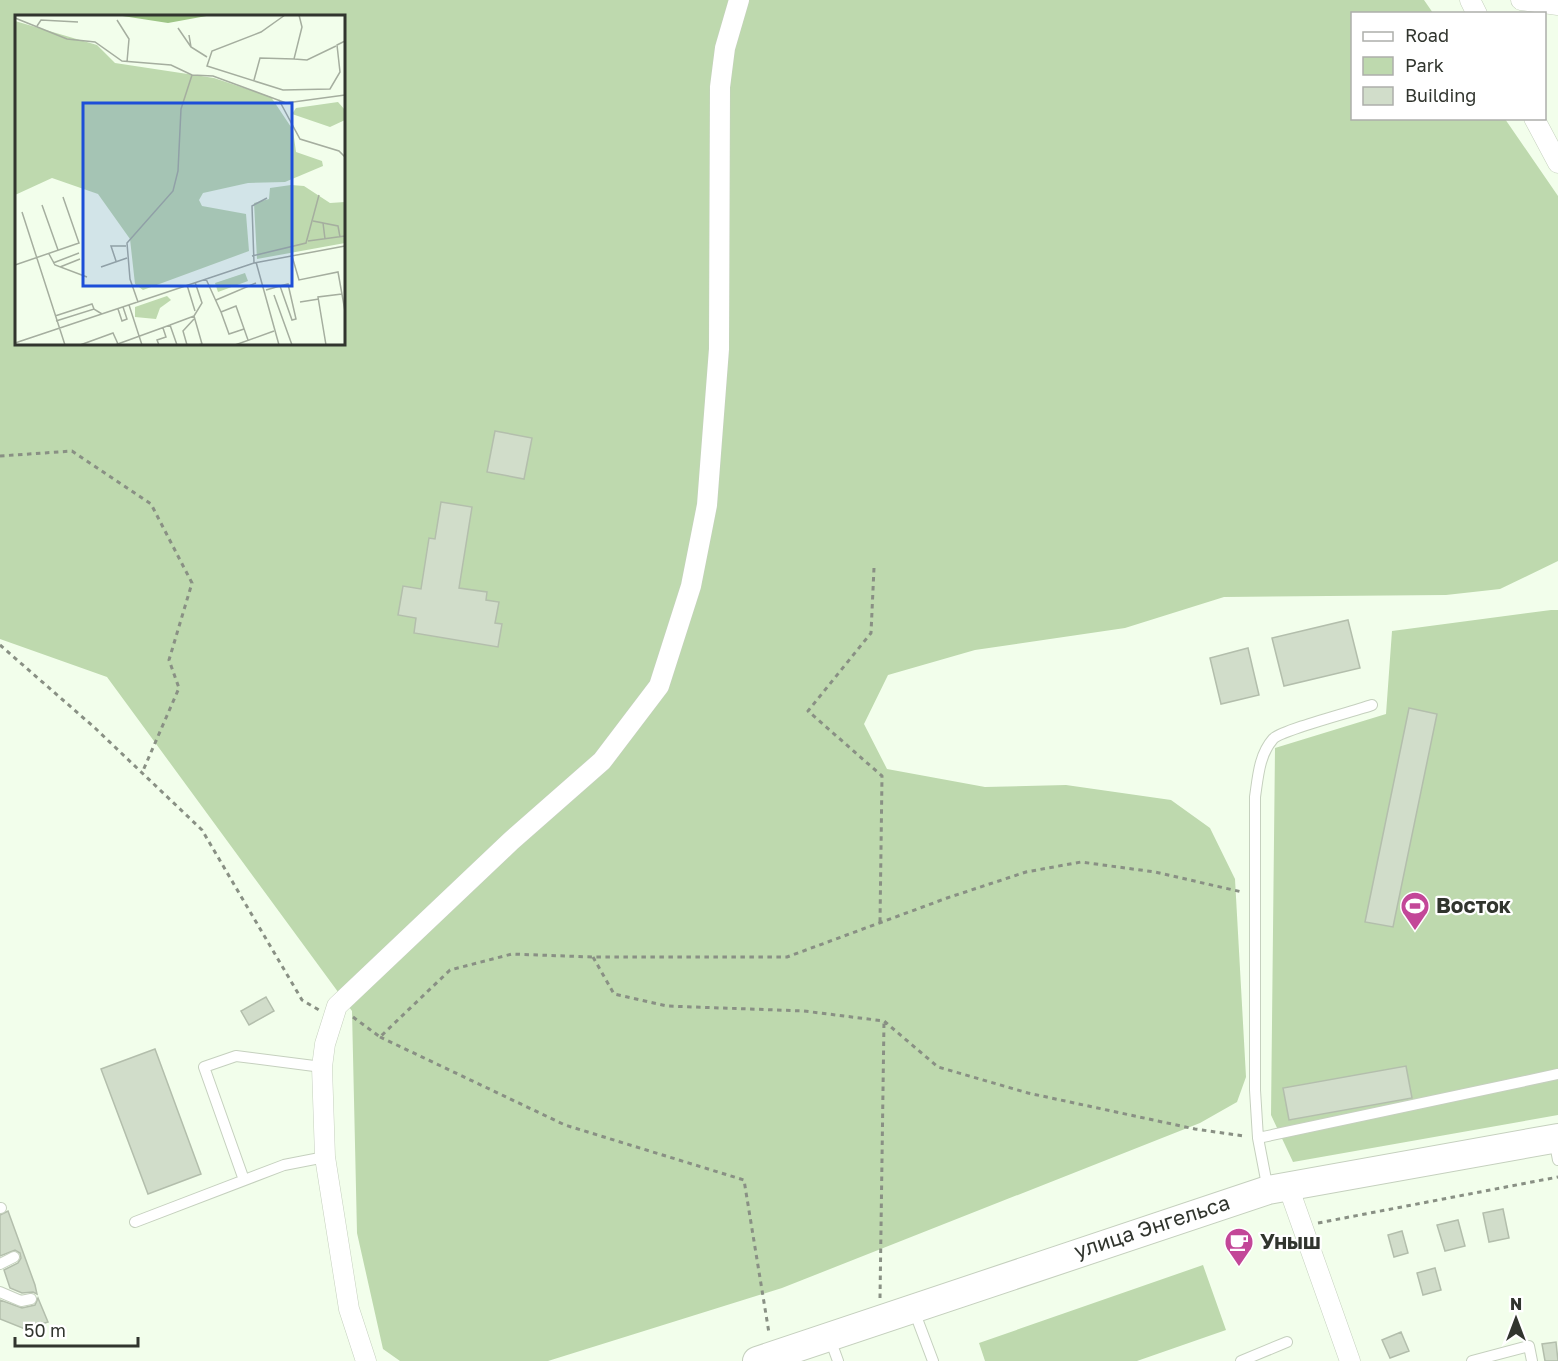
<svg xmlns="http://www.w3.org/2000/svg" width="1558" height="1361" viewBox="0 0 1558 1361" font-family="'Golos Text',sans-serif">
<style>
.green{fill:#bed9ae;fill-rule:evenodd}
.building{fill:#d1ddca;stroke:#b3beac;stroke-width:1.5}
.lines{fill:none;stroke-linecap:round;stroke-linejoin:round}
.lane-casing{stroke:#c5d0be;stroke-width:12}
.street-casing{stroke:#c5d0be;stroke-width:21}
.secondary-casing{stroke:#c5d0be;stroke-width:30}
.path{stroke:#899084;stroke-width:3;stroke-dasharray:4.5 4.5;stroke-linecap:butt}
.lane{stroke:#fff;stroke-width:10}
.street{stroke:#fff;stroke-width:20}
.secondary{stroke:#fff;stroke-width:28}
.labels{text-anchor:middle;stroke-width:4.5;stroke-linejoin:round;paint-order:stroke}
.poi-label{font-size:21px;font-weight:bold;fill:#31352e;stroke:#fff;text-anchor:start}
.street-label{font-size:21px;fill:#31352e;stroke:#fff}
.inset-road{fill:none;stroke:#a5ae9f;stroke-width:1.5}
.view{fill:#1d4ed8;fill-opacity:0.15;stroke:#1d4ed8;stroke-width:3}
.inset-edge{fill:none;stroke:#31352e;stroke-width:3}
</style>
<rect width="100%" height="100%" fill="#f2feeb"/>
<path class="green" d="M0,0H1424L1433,13L1352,14V118L1505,119L1558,196V561L1500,589L1446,595L1224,597L1125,628L975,650L888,675L864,724L887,769L985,787L1066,785L1171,800L1210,828L1235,879L1246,1077L1237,1102L1200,1123L782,1288L548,1361H400L383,1349L357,1233L352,1011L107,677L0,639ZM16,16H344V344H16Z
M1551,610H1558V1115L1293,1162L1271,1115L1275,748L1386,714L1392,631Z
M1203,1265L1226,1330L1137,1361H985L979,1343Z"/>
<path class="building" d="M495,431L532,438L524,479L487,472Z
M441,502L472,507L459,588L487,592L486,600L499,602L495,623L502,624L498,647L414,633L416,618L398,615L403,586L421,589L429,538L435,539Z
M1348,620L1360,668L1284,686L1272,638Z
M1248,648L1259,695L1221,704L1210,658Z
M1409,708L1437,714L1393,927L1365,922Z
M266,997L274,1011L249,1025L241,1011Z
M155,1049L201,1174L148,1194L101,1069Z
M1406,1066L1412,1098L1289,1120L1283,1088Z
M1503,1209L1509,1238L1489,1242L1483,1213Z
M8,1211L35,1285L37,1294L33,1292L22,1293L10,1288L4,1270L18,1263L21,1258L20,1253L15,1250L0,1256V1215Z
M1458,1220L1465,1246L1445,1251L1437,1225Z
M1402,1231L1408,1253L1394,1257L1388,1235Z
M1435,1268L1441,1290L1423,1295L1417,1273Z
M38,1298L48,1322L25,1329L0,1319V1300L22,1308L35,1305Z
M1401,1332L1409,1351L1390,1358L1382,1340Z
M1556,1342L1558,1361H1545L1542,1344Z"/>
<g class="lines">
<g class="lane-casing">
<path id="lane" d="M1258,1138L1558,1074
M1554,1139L1558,1160
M244,1180L204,1067L236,1056L322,1067
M1268,1190L1258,1138L1255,1090V797C1258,777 1259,755 1273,739C1281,730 1355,711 1372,705
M0,1208H1
M135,1222L284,1165L325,1157
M0,1264L14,1257
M0,1292L21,1301L31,1299
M913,1308L933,1361
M830,1339L838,1361
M1241,1361L1287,1342
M1472,1361L1529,1346L1532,1361"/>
</g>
<g class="street-casing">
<path id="street" d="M1470,0L1477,14
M1521,0L1558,5
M1534,118L1558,163
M1288,1186L1350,1361
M366,1361L349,1309L325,1157L322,1067L325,1044L337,1006L511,841L602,761L659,686L691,586L707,505L719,349L720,87L725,48L739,0"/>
</g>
<g class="secondary-casing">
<path id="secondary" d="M757,1361L1268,1190L1558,1138"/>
</g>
<path class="path" d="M0,456L72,451L151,504L192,583L169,660L179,688L142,773
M874,568L871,633L808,711L882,776L880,922
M0,645L95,728L202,830L302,1000L319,1010
M593,957L614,994L667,1006L804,1011L884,1021L938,1067L1028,1093L1195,1129L1244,1136
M353,1017L380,1037L450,970L512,954L593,957H787L947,898L1026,872L1081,862L1155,872L1242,892
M380,1037L565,1125L744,1180L769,1333
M1318,1223L1558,1177
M880,1298L884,1021"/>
<use href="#lane" class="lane"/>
<use href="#street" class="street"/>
<use href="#secondary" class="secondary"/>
</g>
<defs>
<g id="stadium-pin" transform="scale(1.5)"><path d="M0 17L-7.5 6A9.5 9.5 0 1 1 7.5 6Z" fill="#c34798" stroke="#fff"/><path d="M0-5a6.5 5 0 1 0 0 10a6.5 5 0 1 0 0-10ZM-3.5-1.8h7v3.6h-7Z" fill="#fff"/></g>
<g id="cafe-pin" transform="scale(1.5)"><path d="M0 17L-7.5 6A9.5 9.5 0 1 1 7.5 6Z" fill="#c34798" stroke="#fff"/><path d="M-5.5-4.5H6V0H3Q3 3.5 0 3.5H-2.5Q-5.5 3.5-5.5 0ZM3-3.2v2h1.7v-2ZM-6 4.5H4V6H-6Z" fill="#fff"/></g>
</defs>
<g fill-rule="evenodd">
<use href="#stadium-pin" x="1415" y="906"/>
<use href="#cafe-pin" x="1239" y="1242"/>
</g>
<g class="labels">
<g class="poi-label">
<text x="1436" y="913">Восток</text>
<text x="1260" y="1249">Уныш</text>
</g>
<g class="street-label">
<text transform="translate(1152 1227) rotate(-18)" y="7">улица Энгельса</text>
</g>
</g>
<g transform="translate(15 15)">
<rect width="330" height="330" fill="#f2feeb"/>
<path d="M0,6L82,30L100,48L199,63L256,82L278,115L281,137L307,146L308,151L270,167L233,168L188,178L184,185L187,191L231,199L234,236L128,275L120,269L115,224L83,179L37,163L0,180ZM323,87L330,95V105L315,112L277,99L281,93ZM276,170L289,171L315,188L330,187V228L242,244L239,188L254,184L255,173ZM230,258L233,266L203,277L200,268ZM152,281L156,285L145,293L141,304L120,302V292Z" fill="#bed9ae"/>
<path d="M101,0H197L153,8Z" fill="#9ec586"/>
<path class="inset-road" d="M270,0L246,17L197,36L192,51L268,75L315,74L325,57L322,30L330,26M0,3L52,24L80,27L107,46L156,50L177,60M102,5L114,24L112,47M22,11L26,5L63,7M163,13L176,32M174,20L176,32L192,42M279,44L292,45L321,31M177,60L198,61L271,88L330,80M239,65L245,43L279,44L287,12L284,0M264,85L285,124L324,136L330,142M27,190L43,235M7,197L50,330M298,206L308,208L310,224M308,208L323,211L325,222M293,226L330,221M34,239L40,250L72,262M237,241L291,228L304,180M277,241L284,265L323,257L330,296M101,246L96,231H111M241,247L264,330M38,248L64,238M239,248L237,191L252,183M0,250L64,228L48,182M45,252L65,244M86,252L112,243M191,264L206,297L221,291L233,325M172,270L180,296M251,275L265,271L273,269L281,304L277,305L265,271M259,280L277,330M201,285L241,268M123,287L115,264L112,228L158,176L163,156L166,94L177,60M285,287L304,284M114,290L127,330M103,294L107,306L112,304L108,292M206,297L214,319L229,314M40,301L77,289L79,294M179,301L187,288L180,267M41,306L79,294L87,299M155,310L179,301L187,329L183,330M0,328L239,248L330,231M65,330L98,318L103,329M100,330L155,310L162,330M144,330L142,325L151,322L148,313M172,330L168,316L179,304M220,330L259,316M311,330L303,282L327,279"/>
<path class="view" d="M68,88H277V271H68Z"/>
<rect width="330" height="330" class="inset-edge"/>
</g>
<rect x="1351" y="12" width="195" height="108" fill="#ffffff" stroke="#adaeab" stroke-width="1.5"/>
<rect x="1363" y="32" width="30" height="9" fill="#ffffff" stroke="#adaeab" stroke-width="1.5"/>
<text x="1405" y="42" font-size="18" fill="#31352e">Road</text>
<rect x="1363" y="57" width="30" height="18" fill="#bed9ae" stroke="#adaeab" stroke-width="1.5"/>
<text x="1405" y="72" font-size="18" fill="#31352e">Park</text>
<rect x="1363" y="87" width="30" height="18" fill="#d1ddca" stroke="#adaeab" stroke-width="1.5"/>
<text x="1405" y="102" font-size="18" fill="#31352e">Building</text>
<g transform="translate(1516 1319)" stroke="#ffffff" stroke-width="4.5" paint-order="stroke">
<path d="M0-4.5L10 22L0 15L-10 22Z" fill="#31352e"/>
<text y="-9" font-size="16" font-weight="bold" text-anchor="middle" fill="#31352e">N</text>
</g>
<path d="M15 1337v9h123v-9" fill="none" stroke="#31352e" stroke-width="3"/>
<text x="24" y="1337" font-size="18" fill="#31352e" stroke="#ffffff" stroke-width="4.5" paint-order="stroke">50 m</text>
</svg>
